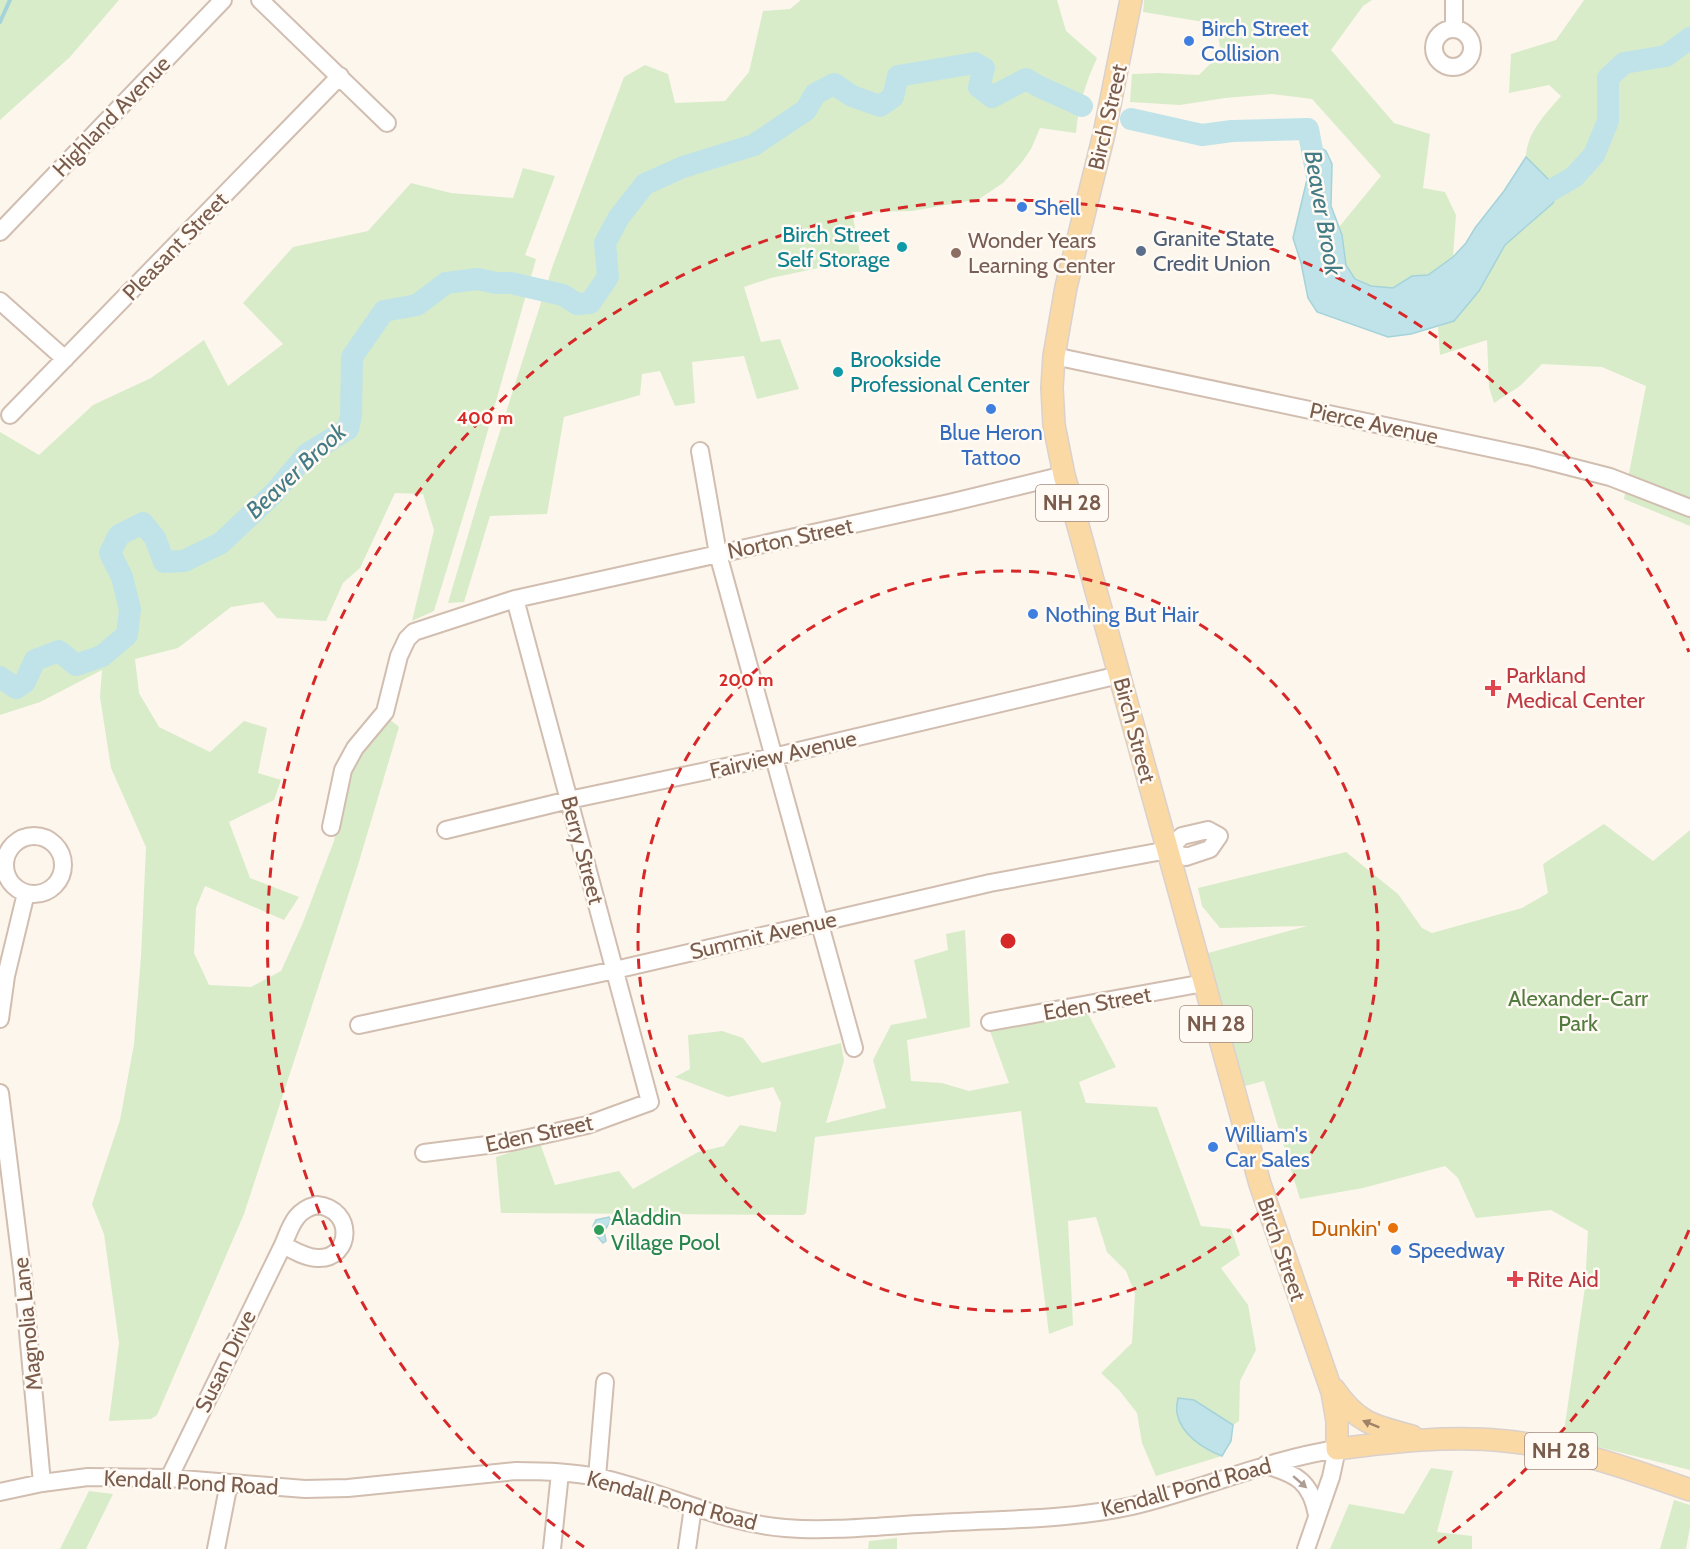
<svg xmlns="http://www.w3.org/2000/svg" width="1690" height="1549" viewBox="0 0 1690 1549" font-family="Cabin,sans-serif">
<style>
.green{fill:#d8ecc9}
.water{fill:#bfe3e8;stroke:#a5d3da;stroke-width:1.5}
.lines{fill:none;stroke-linecap:round;stroke-linejoin:round}
.stream{stroke:#a5d3da;stroke-width:4}
.river{stroke:#bfe3e8;stroke-width:22}
.minor-casing{stroke:#d1beb0;stroke-width:20}
.major-casing{stroke:#dad1cd;stroke-width:24}
.minor{stroke:#fff;stroke-width:16}
.major{stroke:#fbd9a5;stroke-width:21}
.oneway{fill:#a18267}
.oneway2{fill:#af9d94}
.ring{fill:none;stroke:#d62828;stroke-width:3;stroke-dasharray:10 8}
.shop-dot{fill:#3f7fe0;stroke:#fffaf3;stroke-width:2}
.culture-dot{fill:#0f9aa8;stroke:#fffaf3;stroke-width:2}
.service-dot{fill:#5c6f8a;stroke:#fffaf3;stroke-width:2}
.education-dot{fill:#8d6e63;stroke:#fffaf3;stroke-width:2}
.health-dot{fill:#e0444e;stroke:#fffaf3;stroke-width:2}
.food-dot{fill:#e8710a;stroke:#fffaf3;stroke-width:2}
.leisure-dot{fill:#2e9e5b;stroke:#fffaf3;stroke-width:2}
.labels{text-anchor:middle;stroke-width:5;stroke-linejoin:round;paint-order:stroke}
.shield{fill:#fffaf3;stroke:#a28b7f;stroke-width:1.5}
.shield-label{font-size:21px;font-weight:bold;fill:#7a5c4d}
.shop-label{font-size:22px;fill:#366cbe;stroke:#fffaf3;text-anchor:start}
.street-label{font-size:22px;fill:#7a5c4d;stroke:#fffaf3}
.culture-label{font-size:22px;fill:#0d838f;stroke:#fffaf3;text-anchor:end}
.service-label{font-size:22px;fill:#4e5e75;stroke:#fffaf3;text-anchor:start}
.education-label{font-size:22px;fill:#785e54;stroke:#fffaf3;text-anchor:start}
.health-label{font-size:22px;fill:#be3a42;stroke:#fffaf3;text-anchor:start}
.park-label{font-size:22px;fill:#537a41;stroke:#fffaf3}
.leisure-label{font-size:22px;fill:#27864d;stroke:#fffaf3;text-anchor:start}
.food-label{font-size:22px;fill:#c56008;stroke:#fffaf3;text-anchor:end}
.water-label{font-size:24px;font-style:italic;fill:#437c86;stroke:#fffaf3}
.centre{fill:#d62828;stroke:#fffaf3;stroke-width:3}
.ring-label{font-size:18px;text-anchor:middle;font-weight:bold;fill:#d62828;stroke:#fffaf3;stroke-width:5;stroke-linejoin:round;paint-order:stroke}
</style>
<rect width="100%" height="100%" fill="#fdf6ec"/>
<path class="green" d="M0,0H119L70,57L0,120Z
M801,0H1057L1066,31L1097,58C1086,82 1078,106 1076,133L1040,128L1031,149L1022,162L1003,183L979,199L912,211L852,212L861,259L771,278L744,287L761,342L780,339L799,389L757,399L744,356L692,362L695,403L675,406L660,371L642,374L640,395L564,417L547,514L490,516L464,602L448,603L481,491L553,265L624,77L645,65L668,74L675,103L725,101L749,72L763,11L790,9Z
M1144,0H1372L1363,6L1331,50L1394,123L1430,134L1423,188L1445,192L1456,215L1453,257L1428,275L1412,276L1393,288L1371,286L1355,278L1346,265L1339,227L1381,176L1312,99L1272,94L1225,98L1180,105L1130,102L1132,74L1159,73L1199,75L1221,53L1216,24L1143,12Z
M1584,0H1690V526L1624,499L1646,386L1602,367L1542,364L1520,386L1494,403L1489,387L1487,340L1440,355L1438,327L1454,321L1479,291L1505,245L1553,203L1559,190L1526,157C1527,132 1545,115 1561,96L1549,85L1509,93L1511,54L1556,40Z
M523,168L555,176L525,255L536,259L470,494L434,611L412,621L434,530L423,494L395,493L360,568L343,583L326,621L277,618L263,602L231,607L178,648L135,659L139,693L159,727L210,752L244,721L267,728L258,773L281,780L274,800L229,822L250,878L299,897L284,920L205,886L196,908L194,953L209,985L251,987L281,971L302,925L334,841L349,768L389,719L399,727L358,865L244,1214L157,1415L151,1419L109,1421L119,1343L104,1234L92,1204L120,1120L134,1044L141,957L146,847L111,768L100,697L102,670L40,702L0,715V432L39,455L93,405L151,378L204,340L228,386L283,344L243,303L293,247L368,231L411,183L451,193L513,198Z
M1604,824L1653,861L1690,830V1470L1563,1438L1585,1287L1588,1231L1551,1210L1476,1218L1458,1178L1445,1166L1363,1188L1300,1199L1264,1081L1245,1086L1208,953L1307,926L1220,928L1202,906L1198,888L1346,852L1398,894L1422,928L1432,933L1522,908L1548,893L1543,864Z
M965,930L970,1027L907,1040L911,1081L942,1083L969,1091L1009,1083L990,1031L1087,1012L1116,1067L1079,1082L1086,1103L1157,1107L1201,1226L1231,1229L1240,1255L1221,1268L1248,1305L1256,1350L1240,1381L1239,1421L1233,1425L1194,1400L1205,1449L1222,1456L1156,1476L1142,1443L1137,1413L1119,1390L1101,1373L1132,1343L1135,1294L1126,1271L1107,1252L1096,1217L1068,1221L1073,1325L1049,1334L1021,1111L815,1137L806,1213L803,1215L501,1213L496,1157L540,1143L555,1185L619,1171L633,1189L698,1152L724,1146L740,1125L776,1132L781,1103L773,1087L728,1097L675,1077L690,1069L688,1035L722,1031L743,1038L762,1063L841,1043L844,1061L826,1123L886,1108L873,1060L891,1025L927,1018L914,960L948,950L946,934Z
M1431,1468L1453,1471L1437,1532L1472,1536V1549H1330L1349,1504L1404,1514Z
M89,1491L113,1494L86,1549H60Z
M1674,1500L1690,1505V1527L1686,1549H1660Z
M897,1538V1549H868L869,1541Z"/>
<path class="water" d="M1317,145L1326,151L1332,164L1331,206L1342,235L1346,265L1355,279L1371,286L1393,288L1412,276L1428,275L1453,257L1466,243L1475,228L1504,191L1526,157L1559,190L1553,203L1505,245L1479,291L1454,321L1411,334L1388,337L1317,312L1308,298L1301,263L1293,238L1310,167L1308,147Z
M609,1217L611,1221L604,1231L606,1241L603,1243L596,1235L593,1226L596,1220Z
M1178,1398L1194,1400L1233,1425L1231,1441L1222,1456C1204,1449 1181,1435 1177,1413C1176,1409 1177,1403 1178,1398Z"/>
<g class="lines">
<path class="stream" d="M0,22L10,0"/>
<path class="river" d="M1131,119L1202,135L1232,131L1308,129L1317,176
M1531,202L1574,177L1594,155L1608,121V78L1624,63L1666,56L1690,38
M0,677L16,688L25,682L35,660L59,651L76,665L102,656L127,635L130,609L122,577L110,553L119,535L143,523L155,538L164,562L184,561L221,543L274,493L307,454L348,429L351,415L352,357L384,311L417,305L446,283L478,279L496,283H511L563,295L577,304L590,303L608,277L605,243L619,217L645,184L683,167L754,145L806,110L815,94L834,84L852,96L880,106L893,97L898,76L975,63L984,68L979,87L992,97L1026,79L1038,86L1082,106"/>
<g class="minor-casing">
<path id="minor" d="M260,0L387,123
M1454,0V29
M1434 48a19 19 0 1 1 38 0a19 19 0 1 1-38 0Z
M0,232L223,0
M0,301L65,359
M1054,356L1532,457L1610,477L1690,508
M10,415L340,76
M700,451L718,554L854,1048
M331,827L343,770L355,748L385,712L399,656L407,639L414,632L515,599L949,503L1064,475
M446,830L569,800L773,757L1119,675
M1208,830L1219,836L1210,849L1186,857L1168,850L1182,836Z
M5 865a29 29 0 1 1 58 0a29 29 0 1 1-58 0Z
M0,1019L6,976L26,893
M990,1022L1204,983
M359,1025L615,970L990,883L1168,850
M0,1093L23,1278L42,1483
M424,1153L511,1142L587,1125L650,1102L515,599
M317,1205C355,1209 352,1259 318,1258C306,1258 293,1250 283,1245C291,1226 295,1210 317,1205Z
M1265,1465C1297,1474 1311,1482 1317,1515
M597,1477L605,1382
M169,1478L283,1245
M0,1492L42,1483L88,1477L169,1478L305,1489L348,1488L516,1471C543,1471 571,1472 597,1477C661,1490 719,1523 785,1528C834,1532 889,1525 938,1523C1003,1519 1069,1520 1132,1506C1201,1490 1266,1460 1337,1449L1331,1477L1306,1549
M216,1549L229,1483
M552,1549L560,1473
M687,1549L693,1507"/>
</g>
<g class="major-casing">
<path id="major" d="M1131,0L1104,134L1066,287L1054,356L1052,388L1054,425L1064,475L1260,1184L1332,1392L1337,1421V1449C1392,1442 1450,1435 1505,1441C1569,1447 1630,1469 1690,1490
M1334,1389C1357,1423 1374,1426 1412,1436"/>
</g>
<use href="#minor" class="minor"/>
<use href="#major" class="major"/>
</g>
<defs><path id="oneway-solid" d="M-6-.8H1V-3.2L6.5 0L1 3.2V.8H-6Z" transform="scale(1.5)"/></defs>
<use class="oneway" href="#oneway-solid" transform="translate(1371 1424) rotate(-158)"/>
<use class="oneway2" href="#oneway-solid" transform="translate(1300 1482) rotate(41)"/>
<g class="ring">
<circle cx="1008" cy="941" r="370"/>
<path d="M1689 1230A740 740 0 0 1 1432 1547M584 1547A740 740 0 1 1 1689 652"/>
</g>
<g class="shop-dot">
<circle cx="1189" cy="41" r="6"/>
<circle cx="1022" cy="207" r="6"/>
<circle cx="991" cy="409" r="6"/>
<circle cx="1033" cy="614" r="6"/>
<circle cx="1213" cy="1147" r="6"/>
<circle cx="1396" cy="1250" r="6"/>
</g>
<g class="culture-dot">
<circle cx="902" cy="247" r="6"/>
<circle cx="838" cy="372" r="6"/>
</g>
<circle class="service-dot" cx="1141" cy="251" r="6"/>
<circle class="education-dot" cx="956" cy="253" r="6"/>
<g class="health-dot">
<path d="M1490 679h6v6h6v6h-6v6h-6v-6h-6v-6h6z"/>
<path d="M1512 1270h6v6h6v6h-6v6h-6v-6h-6v-6h6z"/>
</g>
<circle class="food-dot" cx="1393" cy="1228" r="6"/>
<circle class="leisure-dot" cx="599" cy="1230" r="6"/>
<g class="labels">
<g class="shield">
<rect x="1036" y="485" width="72" height="36" rx="4.5"/>
<rect x="1180" y="1006" width="72" height="36" rx="4.5"/>
<rect x="1525" y="1433" width="72" height="36" rx="4.5"/>
</g>
<g class="shield-label">
<text x="1072" y="510">NH 28</text>
<text x="1216" y="1031">NH 28</text>
<text x="1561" y="1458">NH 28</text>
</g>
<g class="shop-label">
<text x="1201" y="36">Birch Street<tspan x="1201" dy="25">Collision</tspan></text>
<text x="1034" y="215">Shell</text>
<text x="991" y="440" text-anchor="middle">Blue Heron<tspan x="991" dy="25">Tattoo</tspan></text>
<text x="1045" y="622">Nothing But Hair</text>
<text x="1225" y="1142">William's<tspan x="1225" dy="25">Car Sales</tspan></text>
<text x="1408" y="1258">Speedway</text>
</g>
<g class="street-label">
<text transform="translate(111 116) rotate(-46)" y="8">Highland Avenue</text>
<text transform="translate(1107 117) rotate(-77)" y="8">Birch Street</text>
<text transform="translate(175 246) rotate(-46)" y="8">Pleasant Street</text>
<text transform="translate(1374 423) rotate(12)" y="8">Pierce Avenue</text>
<text transform="translate(790 538) rotate(-12)" y="8">Norton Street</text>
<text transform="translate(1135 730) rotate(75)" y="8">Birch Street</text>
<text transform="translate(783 754) rotate(-13)" y="8">Fairview Avenue</text>
<text transform="translate(583 850) rotate(75)" y="8">Berry Street</text>
<text transform="translate(763 935) rotate(-13)" y="8">Summit Avenue</text>
<text transform="translate(1097 1003) rotate(-10)" y="8">Eden Street</text>
<text transform="translate(539 1133) rotate(-12)" y="8">Eden Street</text>
<text transform="translate(1282 1249) rotate(71)" y="8">Birch Street</text>
<text transform="translate(27 1324) rotate(-96)" y="8">Magnolia Lane</text>
<text transform="translate(225 1361) rotate(-64)" y="8">Susan Drive</text>
<text transform="translate(191 1482) rotate(3)" y="8">Kendall Pond Road</text>
<text transform="translate(1186 1487) rotate(-15)" y="8">Kendall Pond Road</text>
<text transform="translate(672 1500) rotate(15)" y="8">Kendall Pond Road</text>
</g>
<g class="culture-label">
<text x="890" y="242">Birch Street<tspan x="890" dy="25">Self Storage</tspan></text>
<text x="850" y="367" text-anchor="start">Brookside<tspan x="850" dy="25">Professional Center</tspan></text>
</g>
<g class="service-label">
<text x="1153" y="246">Granite State<tspan x="1153" dy="25">Credit Union</tspan></text>
</g>
<g class="education-label">
<text x="968" y="248">Wonder Years<tspan x="968" dy="25">Learning Center</tspan></text>
</g>
<g class="health-label">
<text x="1506" y="683">Parkland<tspan x="1506" dy="25">Medical Center</tspan></text>
<text x="1527" y="1287">Rite Aid</text>
</g>
<g class="park-label">
<text x="1578" y="1006">Alexander-Carr<tspan x="1578" dy="25">Park</tspan></text>
</g>
<g class="leisure-label">
<text x="611" y="1225">Aladdin<tspan x="611" dy="25">Village Pool</tspan></text>
</g>
<g class="food-label">
<text x="1381" y="1236">Dunkin'</text>
</g>
<g class="water-label">
<text transform="translate(1323 213) rotate(80)" y="8">Beaver Brook</text>
<text transform="translate(296 471) rotate(-43)" y="8">Beaver Brook</text>
</g>
</g>
<circle cx="1008" cy="941" r="9" class="centre"/>
<g class="ring-label">
<text x="485" y="424">400 m</text>
<text x="746" y="686">200 m</text>
</g>
</svg>
